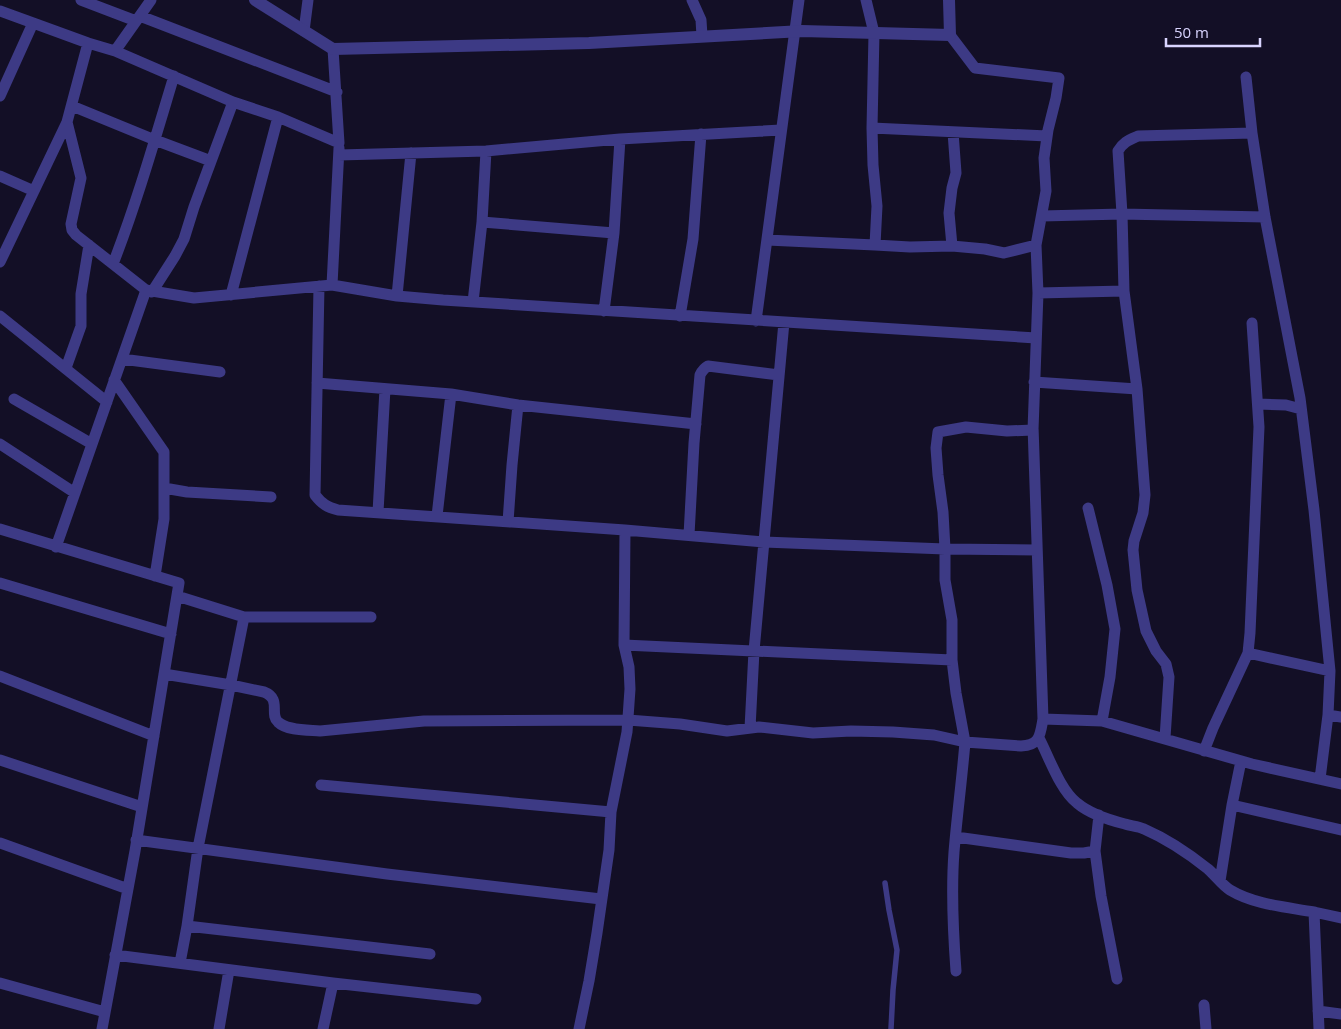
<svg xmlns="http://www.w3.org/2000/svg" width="1341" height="1029" viewBox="0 0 1341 1029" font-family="'Open Sans',sans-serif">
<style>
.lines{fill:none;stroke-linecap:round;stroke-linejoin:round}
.service{stroke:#3d3a85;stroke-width:5.5}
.minor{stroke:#3d3a85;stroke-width:11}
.tertiary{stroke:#3d3a85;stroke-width:12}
</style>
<rect width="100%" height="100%" fill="#130f26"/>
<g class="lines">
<path class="service" d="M885,883L889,910L897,950L893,990L891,1029"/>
<path class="minor" d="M81,0L136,21
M692,0L701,20L702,36
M866,0L874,33L872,128L873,165L877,206L875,245L910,247L952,246L985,249L1004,253L1036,245
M0,11L88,43L115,51L233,102L278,117L339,143L333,49
M140,16L337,92
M304,31L308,0
M115,51L151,0
M1246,77L1252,133L1265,217L1300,398L1314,510L1330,671L1328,715L1320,779
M0,96L33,23
M72,106L155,140L211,161
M872,128L1047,136
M339,155L486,151L620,139L781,130
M0,176L34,191
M1042,216L1122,214L1265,217
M482,222L614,233
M767,240L875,245
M952,246L949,213L952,188L956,173L953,132
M0,262L67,122L88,43
M113,264C137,202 155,139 174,76
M332,285L397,296L443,300L1036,338
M319,286L315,495C322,504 327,507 338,510L625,530L764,542L945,549L1037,550
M146,290L194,298L332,285L339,148
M152,292L175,256L184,239L194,207L233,102
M1038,293L1124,291
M231,295L278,117
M397,296L411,153
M473,302L482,222L486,151
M604,311L614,233L620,139
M0,316L107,402
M680,316L693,239L701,134
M756,321L799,0
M122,359L220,372
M66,368L81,326V294L89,245
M114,380L164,452V519L155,576
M1034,382L1137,389
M317,383L451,394L518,405L696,424
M14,399L92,444
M1258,404L1286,405L1301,409
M0,444L75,493
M164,488L187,492L271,497
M1088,508L1107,585L1115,629L1110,677L1102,721
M378,512L385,389
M437,516L451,394
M508,522L512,465L518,405
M0,529L179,583L135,851L102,1029
M689,535L694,443L700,375C702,371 704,368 708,366L779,375
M56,547L146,290L76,235L72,230L71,224L81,178L67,122
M0,583L171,634
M177,596L244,617H371
M624,645L952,660
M1248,653L1330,671
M164,674L231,685L264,692C282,699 269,714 278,722C287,731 309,730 320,731L424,721L628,720L680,724L727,731L759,727L813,733L851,731L893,732L934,735L965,742L956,693L952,660V620L945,580V549L943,512L938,475L936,448L938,432L966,427L1007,431L1033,430L1038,293L1036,245L1046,191L1044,158L1048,130L1056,98L1059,78L975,68L950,35
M0,676L154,736
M1328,715L1341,717
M1043,719L1102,721L1252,764L1341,784
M750,728L754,651L784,322
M1039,738C1049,757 1060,790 1077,803C1090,814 1109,820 1125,824C1131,826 1138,826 1144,829C1167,839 1188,853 1208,869C1216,876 1222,885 1230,890C1255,905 1287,907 1314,912L1319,1029
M1165,738L1169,677L1166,664L1156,651L1146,631L1137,590L1133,550L1134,541L1143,513L1145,495L1137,389L1124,291L1122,214L1118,151C1123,142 1129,140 1138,136L1252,133
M1204,751L1213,728L1248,653L1250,633L1259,427L1252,323
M0,760L142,807
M321,785L611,812
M1232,805L1341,830
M1099,815L1095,851L1101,896L1117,979
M956,837L1071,853H1084L1095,851
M136,840L387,874L601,899
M0,843L128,889
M1220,881L1232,805L1241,761
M1314,912L1341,918
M187,926L430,954
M115,955L333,983L476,999
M180,963L187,926L198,848L244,617
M956,971C953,931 951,892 954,852C957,816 962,779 965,742L1021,746C1040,745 1040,736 1043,719L1033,426
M0,983L105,1012
M1204,1005L1206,1029
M1318,1011L1341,1014
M219,1029L229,970
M323,1029L333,983
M579,1029L589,981L597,933L609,850L611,812L627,732L630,689L629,667L624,645L625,530"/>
<path class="tertiary" d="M255,0L333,49L589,43L802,31L950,35L949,0"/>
</g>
<path d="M1166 38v8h94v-8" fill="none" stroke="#d9d4ff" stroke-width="2.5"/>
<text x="1174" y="38" font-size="15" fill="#d9d4ff" stroke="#130f26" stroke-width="4" paint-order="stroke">50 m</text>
</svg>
